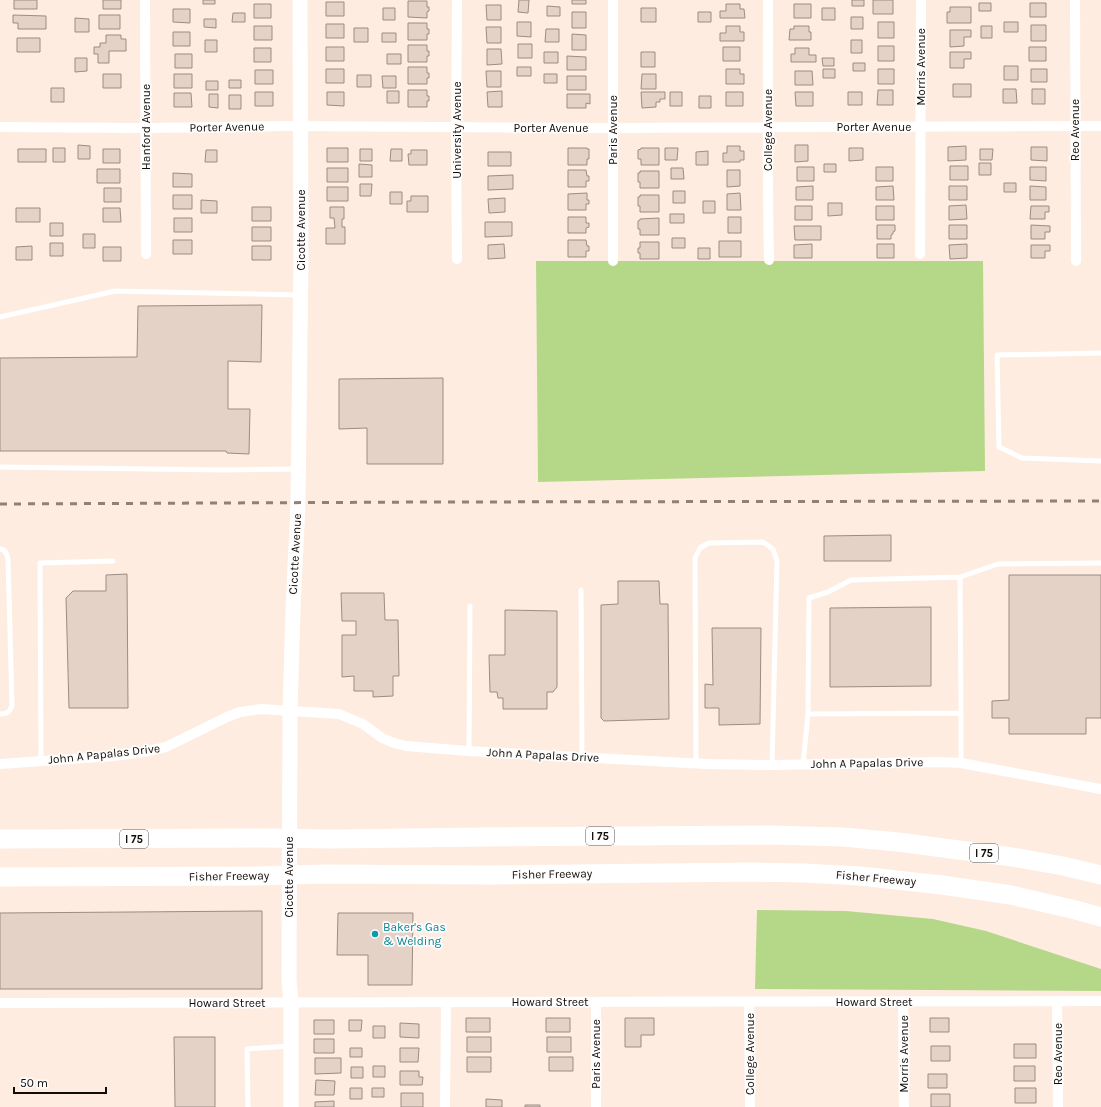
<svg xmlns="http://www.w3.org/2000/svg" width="1101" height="1107" viewBox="0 0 1101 1107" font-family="Karla,sans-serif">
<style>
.green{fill:#b5d888}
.building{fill:#e4d2c7;stroke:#9c8c81}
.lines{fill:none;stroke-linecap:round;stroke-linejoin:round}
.lane{stroke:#fff;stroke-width:5}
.street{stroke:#fff;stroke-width:10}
.secondary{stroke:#fff;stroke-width:15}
.highway{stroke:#fff;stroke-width:19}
.rail{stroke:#8d8179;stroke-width:3;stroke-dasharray:7 7;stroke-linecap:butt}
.culture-dot{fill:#0f9aa8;stroke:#fdfdfd;stroke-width:1.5}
.labels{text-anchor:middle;stroke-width:3.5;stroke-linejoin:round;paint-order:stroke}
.shield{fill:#fdfdfd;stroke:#585452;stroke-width:1}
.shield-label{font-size:11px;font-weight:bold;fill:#120c08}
.street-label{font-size:12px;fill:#120c08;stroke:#fdfdfd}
.culture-label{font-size:12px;fill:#0d838f;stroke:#fdfdfd;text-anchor:start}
</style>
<rect width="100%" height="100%" fill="#feece1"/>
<path class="green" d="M536,261H983L985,471L538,482Z
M757,910L846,911L933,919L986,931L1101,969V991L755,989Z"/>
<path class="building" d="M14,0H37V9H14Z
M103,0H121V9H103Z
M203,0H215V4H203Z
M519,0H529L528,13L518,12Z
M572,0H586V4H572Z
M852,0H864V6H852Z
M873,0H893V14H873Z
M408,1H427V7H429V11L427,12V18L408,17Z
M326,2H344V16H326Z
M979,3H991V11H979Z
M1030,3H1046V17H1030Z
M254,4H271V18H254Z
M726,4H740V9H744L745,18H720V11H726Z
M794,4H811V18H794Z
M486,5H501V20H487Z
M547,6L560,7V16H547Z
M950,7H971V23H947V12H950Z
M383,8H395V20H383Z
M641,8H656V22H641Z
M822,8H835V20H822Z
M173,9H190V23L173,22Z
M572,12H586V28H572Z
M698,12H711V22H698Z
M233,13H245V22H232Z
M13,15L46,16V29H18V23H13Z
M99,15H120V29H99Z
M851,17H863V29H851Z
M75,18L89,19V32H75Z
M204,19H216V28L204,27Z
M517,22H531V37L517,36Z
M878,22H894V38H878Z
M1004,22H1018V32H1004Z
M408,23H427V29H429V34H427V40H408Z
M326,24H344V38H326Z
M1031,25H1046V41H1031Z
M254,26H272V40H254Z
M726,26H740V32H744V41H720V33H726Z
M794,26H809V32H811V40H789L790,29H794Z
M981,26H992V38H981Z
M486,27H501V43H487Z
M354,28H368V42H354Z
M546,29H559V42H545Z
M950,30H971V37H964V46L950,47Z
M173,32H190V46H173Z
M382,33H396V42H382Z
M572,34L586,35V50H572Z
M106,35H121V39H126V51H109V63H98V54H94V47H100V43H106Z
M17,38H40V52H17Z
M205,40H217V52H205Z
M851,40H862V53H851Z
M518,44H532V58H518Z
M408,45H427V51H429V56H427V62H408Z
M878,46H894V61H878Z
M326,47H344V61H326Z
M723,47H740V61H723Z
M1029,47H1046V61H1029Z
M254,48H271V62H254Z
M795,48H809V55H816V62H791V54H795Z
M487,49H501L502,64L487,65Z
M544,52H558V63H544Z
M641,52H655V67H641Z
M950,52H971V59H964V68H950Z
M175,54H192V68H175Z
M387,54H401V64H387Z
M567,56L586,57V70H567Z
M75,58H87V71L75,72Z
M822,58H834V66H823Z
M853,63H865V71H853Z
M1004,66H1018V80H1004Z
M408,67H427V73H429V78H427V84H408Z
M517,67H531V76H517Z
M326,69H344V83H326Z
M726,69H740V74H744V84H726Z
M823,69H835V78H823Z
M878,69H894V84H878Z
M1031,69H1047V82H1031Z
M255,70H273V84H255Z
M486,71H501V87H487Z
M795,71H812L813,85H795Z
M103,74H121V88H103Z
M174,74H192V88H174Z
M544,74H557V83H544Z
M642,74H656V89H641Z
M357,75H371V87H357Z
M382,76H396V88H383Z
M567,76H586V90H567Z
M229,80H241V88H229Z
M206,81H218V90H206Z
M953,84H971V97H953Z
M51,88H64V102H51Z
M1003,89H1016L1017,103H1003Z
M1032,89H1045V104H1032Z
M408,90H427V96H429V101H427V107H408Z
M878,90H893V105H877Z
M387,91H399V103H387Z
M502,91V107H488L487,92Z
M255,92H273V106H255Z
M327,92H344V106L327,105Z
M641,92H665V99H660V102H656V107L642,108Z
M670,92H682V106H670Z
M726,92H743V106H726Z
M795,92H813V106H796Z
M848,92H862V105H848Z
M174,93H191L192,107H174Z
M209,94H218V108L209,107Z
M567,94H590V104L586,103V108H567Z
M229,95H241V109H229Z
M699,96H711V108H699Z
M78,145L90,146V159H78Z
M795,145H808V161L795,162Z
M727,146H740V151H744V160H740V162H723V153H727Z
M966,146V160L948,161V147Z
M1031,147H1047V161L1031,160Z
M53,148H65V162H53Z
M327,148H348V162H327Z
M568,148H587V149H589V159H587V165H568Z
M641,148H659V165H641V159H638V150L641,149Z
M665,148H678L677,160H665Z
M849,148H863V160L849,161Z
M18,149H46V162H18Z
M103,149H120V163H103Z
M360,149H372V161H360Z
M391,149H402V161H390Z
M980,149H993L992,160H980Z
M206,150H217V162H205Z
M411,150H427V165H409L408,154H411Z
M708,151V165H696V152Z
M488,152H511V166H488Z
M979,163H991V175H979Z
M359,164L372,165V177H359Z
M824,164H836V172H824Z
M950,166H968V180H950Z
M797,167H814V181H797Z
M876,167H893V181H876Z
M1030,167H1046V181L1030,180Z
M327,168H348V182H327Z
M671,168H683L684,179H671Z
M97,169H120V183H97Z
M568,170H586L587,176H589V181H586V187H568Z
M727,170H740V186L727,187Z
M640,171H659V188H640V182H638V173H640Z
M173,173L192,174V187H173Z
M513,175V189L488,190V176Z
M1004,183H1016V192H1004Z
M360,184H372L371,196H360Z
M813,186V200H796V187Z
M893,186L894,200H876V187Z
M949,186H967V200H949Z
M1030,186L1046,187V200H1030Z
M327,187H348V201H327Z
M104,188H121V202H104Z
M673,191H685V203H673Z
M390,192H402V204H390Z
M587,193V200H589V204H586V210H568V194Z
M740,193L741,210H727V194Z
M173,195H192V209H173Z
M640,195H659V212H640V206H638V197H640Z
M411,196H428V212H407V201H411Z
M505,198V212L489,213L488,199Z
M201,200L217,201V213H201Z
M703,201H715V213H703Z
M828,203H842V215L828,216Z
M966,205L967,219L949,220V206Z
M795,206H812V220H795Z
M876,206H894V220H876Z
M1031,206H1049V212H1045V219H1030Z
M252,207H271V221H252Z
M330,207H344V219H342V227H345V244H326V228H335L334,218H330Z
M16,208H40V222H16Z
M103,208H120L121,222H103Z
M670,214H684V223H670Z
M568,217H586V223H589V227L586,228V233H568Z
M728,217H741V233H728Z
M174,218H192V232H174Z
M659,218V235H640V229H638V221L640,220V219Z
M485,222H512V236L485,237Z
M50,223H63V236H50Z
M877,225H895V231L893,232V234L891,235V239H877Z
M949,225H967V239H949Z
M1031,225L1050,226V232H1045V239H1031Z
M794,226H821V240H795Z
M252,227H271V241H252Z
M83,234H95V248H83Z
M672,238H685V248H672Z
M173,240H192V254H173Z
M568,240H586L587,246H589V251H586V257H568Z
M719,241H741V257H719Z
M640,242H659V259H640V253H638V248H640Z
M50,243H63V256H50Z
M504,244L505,258L488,259V245Z
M812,244V258H794V245Z
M877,244H894V258H877Z
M967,244V258L950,259L949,245Z
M1031,245H1050V251H1045V258H1031Z
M32,246V260H16V247Z
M252,246H271V260H252Z
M103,247H121V261H103Z
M698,248H710V259H698Z
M262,305L261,362L228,361V409H250L249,454L227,453L226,451H0V358L137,357L138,306Z
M443,378V464H367V428L339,429V379Z
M891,535V561H824V536Z
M127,574L128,708H69L66,598L73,591H106V575Z
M1009,575H1101V718H1086V734H1009V718H992V701L1009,700Z
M618,581H659L660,604H668L669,719L604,721L601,718V605L618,604Z
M341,593H384L385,620H398L399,676H393V696L373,697V691H354V676L342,677V635H356V621H342Z
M931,607V686L830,687V608Z
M505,610L557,611V687L553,692H547V709H503V698H498L497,692H490L489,655H505Z
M712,628H761L760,724L719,725V708H705V684L713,685Z
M262,911V989H0V913Z
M338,913H413L412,985H368V955H337Z
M466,1018H490V1032H466Z
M546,1018H570V1032H546Z
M625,1018H654V1035H641V1047H625Z
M930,1018H949V1032H930Z
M314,1020H334V1034H314Z
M349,1020H362L361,1031H349Z
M400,1023L419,1024V1038L400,1037Z
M373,1026H385V1038H373Z
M174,1037H215V1107H175Z
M467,1037H491V1052H467Z
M547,1037H571V1052H547Z
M314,1039H334V1053H314Z
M1014,1044H1036V1058H1014Z
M931,1046H950V1061H931Z
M350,1048H362V1057H350Z
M400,1048H419L418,1062H400Z
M467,1057H491V1072H467Z
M549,1057H573V1071H549Z
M315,1058H341V1073L315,1074Z
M373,1066H385V1077H373Z
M1014,1066H1035V1081H1014Z
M351,1067H363V1078H351Z
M400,1071H419V1077H423L422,1085H400Z
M928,1074H947V1088H928Z
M316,1080L335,1081L334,1095H315Z
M350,1088H362V1099H350Z
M372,1088H384V1097H372Z
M1015,1088H1036V1103H1015Z
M401,1093H423V1107H401Z
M931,1094H950V1107H931Z
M486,1099L502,1100V1107H486Z
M334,1101V1107H315V1102Z
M525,1105H540V1107H525Z"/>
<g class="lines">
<path class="lane" d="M0,317L115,291L299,295
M1101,353L997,355L999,447L1022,458L1101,461
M0,467L225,470L297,469
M0,549C6,549 7,555 8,559L12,706C9,713 7,714 0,714
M960,577L998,564L1101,563
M581,590L582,757
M808,714L961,713V763
M469,751L470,606
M41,761L40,563L113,561
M696,763L695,558L700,548L709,543L763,542L773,549L777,561L772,765
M803,764L808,714L809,598L828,592L851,580L960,577L961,713
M248,1107L247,1049L289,1046"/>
<path class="street" d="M145,0L146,254
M768,0C768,87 767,173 769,260
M1075,0L1076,261
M0,127L145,128L288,126L601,128L1101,126
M920,254L921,0
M457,259L456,142L457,0
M613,261V0
M0,764L113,756L144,752L166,747L227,717L240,712L261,709L339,714L363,724L382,738L394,743L406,746L469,751L706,764L772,765L941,762L961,763L1101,789
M903,1001L904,1107
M1057,1001L1058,1107
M596,1002V1107
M749,1002L750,1107
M0,1003L1101,1001
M445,1107L446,1003"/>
<path class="secondary" d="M291,1107V1003L289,979L290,711L293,609L298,503L301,255L300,0"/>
<path class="highway" d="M0,839L267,838L333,839L485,837L773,835L843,837L898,842L1012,857L1063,866L1101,875
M0,877L254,876L325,874L490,875L753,872L804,873L860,876L942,885L1011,895L1076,910L1101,917"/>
<path class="rail" d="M0,504L431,502L1101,501"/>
</g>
<circle class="culture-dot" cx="375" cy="934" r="4"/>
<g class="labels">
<g class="shield">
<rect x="586" y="827" width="28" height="18" rx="3"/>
<rect x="120" y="830" width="28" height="18" rx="3"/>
<rect x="970" y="844" width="28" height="18" rx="3"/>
</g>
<g class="shield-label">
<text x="600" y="840">I 75</text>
<text x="134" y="843">I 75</text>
<text x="984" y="857">I 75</text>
</g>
<g class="street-label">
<text transform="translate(921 67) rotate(-90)" y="4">Morris Avenue</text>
<text transform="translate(146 127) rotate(-90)" y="4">Hanford Avenue</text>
<text transform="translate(227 127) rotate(-1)" y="4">Porter Avenue</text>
<text x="874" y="131">Porter Avenue</text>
<text x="551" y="132">Porter Avenue</text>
<text transform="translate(457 130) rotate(-90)" y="4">University Avenue</text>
<text transform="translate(613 130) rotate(-90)" y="4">Paris Avenue</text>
<text transform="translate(768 130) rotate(-90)" y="4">College Avenue</text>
<text transform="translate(1075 130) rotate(-90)" y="4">Reo Avenue</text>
<text transform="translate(301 230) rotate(-90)" y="4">Cicotte Avenue</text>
<text transform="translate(295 554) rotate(-87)" y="4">Cicotte Avenue</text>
<text transform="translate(104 754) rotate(-6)" y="4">John A Papalas Drive</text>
<text transform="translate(543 755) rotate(3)" y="4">John A Papalas Drive</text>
<text transform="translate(867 763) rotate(-1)" y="4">John A Papalas Drive</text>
<text transform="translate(552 874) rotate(-1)" y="4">Fisher Freeway</text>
<text transform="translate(229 876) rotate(-1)" y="4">Fisher Freeway</text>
<text transform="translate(289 877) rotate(-90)" y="4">Cicotte Avenue</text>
<text transform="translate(876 878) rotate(5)" y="4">Fisher Freeway</text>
<text x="550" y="1006">Howard Street</text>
<text x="874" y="1006">Howard Street</text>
<text x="227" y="1007">Howard Street</text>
<text transform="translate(596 1054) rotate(-90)" y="4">Paris Avenue</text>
<text transform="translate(750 1054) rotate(-90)" y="4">College Avenue</text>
<text transform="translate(904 1054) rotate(-90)" y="4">Morris Avenue</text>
<text transform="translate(1058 1054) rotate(-90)" y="4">Reo Avenue</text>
</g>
<g class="culture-label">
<text x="383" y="931">Baker's Gas<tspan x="383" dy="14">&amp; Welding</tspan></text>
</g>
</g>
<path d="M14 1087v6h92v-6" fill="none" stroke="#120c08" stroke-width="2"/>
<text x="20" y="1087" font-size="12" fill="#120c08" stroke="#fdfdfd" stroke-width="3" paint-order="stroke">50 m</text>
</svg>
